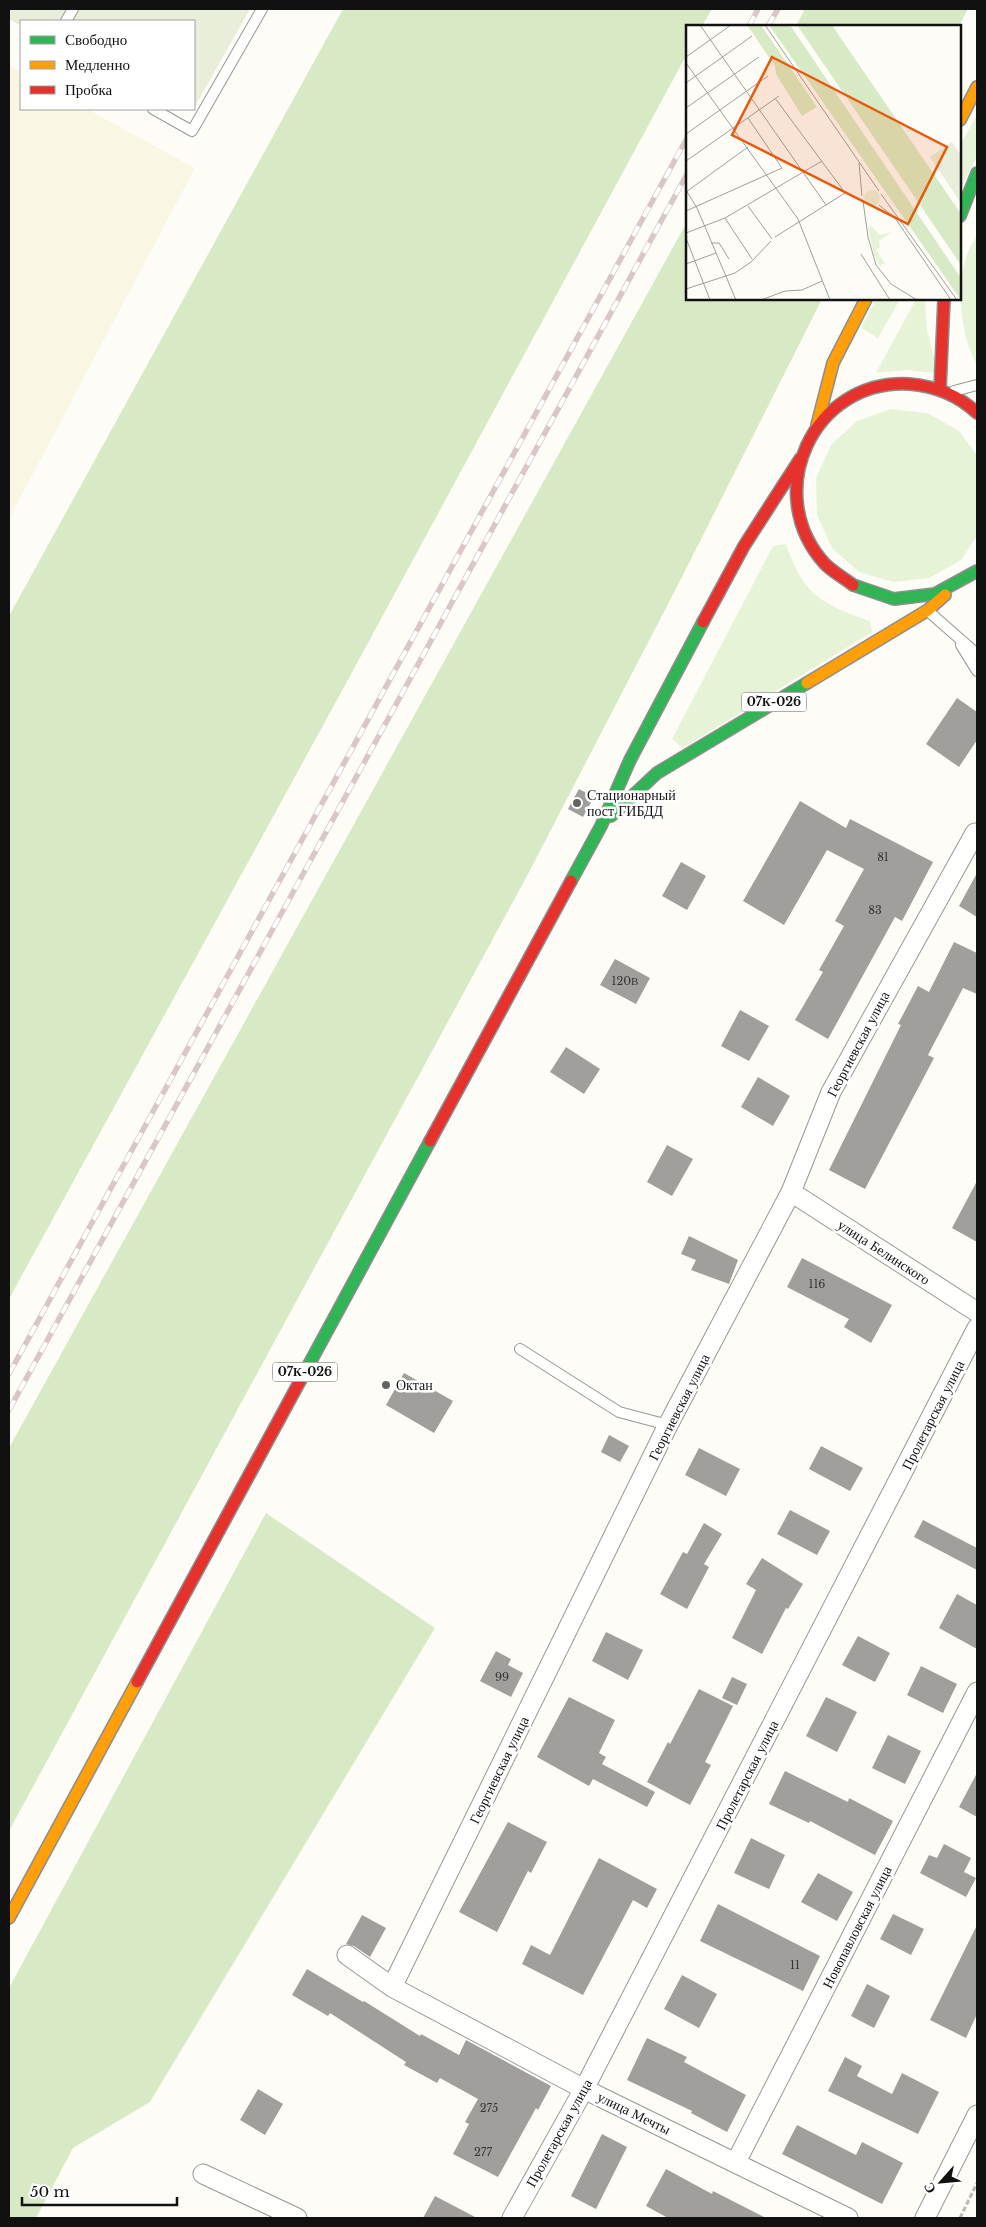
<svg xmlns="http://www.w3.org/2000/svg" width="986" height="2227" viewBox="0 0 986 2227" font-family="'Libre Baskerville',serif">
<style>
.farmland{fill:#f9f7e4}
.green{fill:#e7f3d7}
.forest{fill:#d8eac5}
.cemetery{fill:#e9eedb}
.building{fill:#a19f9c}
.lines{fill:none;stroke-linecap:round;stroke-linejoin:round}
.lane-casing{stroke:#979795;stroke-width:12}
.street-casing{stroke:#979795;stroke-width:21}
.fast-casing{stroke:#8e8d8b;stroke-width:14}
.slow-casing{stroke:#8e8d8b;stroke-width:14}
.jam-casing{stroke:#8e8d8b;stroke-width:14}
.path{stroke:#b9b9b8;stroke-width:3;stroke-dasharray:5 2.5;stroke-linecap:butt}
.lane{stroke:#fffffe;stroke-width:10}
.street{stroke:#fffffe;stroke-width:19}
.fast{stroke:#30b455;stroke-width:11}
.slow{stroke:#ff9f0a;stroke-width:11}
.jam{stroke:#e5322d;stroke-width:11}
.rail-casing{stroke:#d9c6c7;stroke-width:5.5}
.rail{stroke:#fff;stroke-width:4;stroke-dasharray:11;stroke-linecap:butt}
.poi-dot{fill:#646362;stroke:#fff;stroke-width:2}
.labels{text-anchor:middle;stroke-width:5;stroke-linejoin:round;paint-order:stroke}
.number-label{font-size:11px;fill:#353434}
.shield{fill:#fff;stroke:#585858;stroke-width:1}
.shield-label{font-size:12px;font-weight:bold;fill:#111}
.poi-label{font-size:14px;fill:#111;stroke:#fff;text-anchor:start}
.street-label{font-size:14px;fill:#111;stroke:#fff}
.inset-road{fill:none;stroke:#9f9e9b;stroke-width:1}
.view{fill:#e8590c;fill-opacity:0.15;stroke:#e8590c;stroke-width:2.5}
.inset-edge{fill:none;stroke:#111;stroke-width:2.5}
</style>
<rect width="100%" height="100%" fill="#fdfcf7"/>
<path class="farmland" d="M9,65L21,72V109H87L195,168L9,519Z"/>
<path class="green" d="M977,114V157L960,189V146Z
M977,236V365C958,333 953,266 977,236Z
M876,299H900L878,338L861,328Z
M916,299H925L927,331L938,373L906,370L876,373Z
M891,409L927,413L959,431L977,455V536L961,560L929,578L893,582L859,572L832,548L817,515L816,478L831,445L857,421Z
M786,544C803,595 822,604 870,621L872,632L683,748L672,739L773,546Z"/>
<path class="forest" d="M343,9H712L702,26H687V54L349,678L9,1299V616Z
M805,9H968L959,26H796Z
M687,222V299H822L681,579L527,876L9,1831V1448Z
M266,1513L435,1628L150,2102L73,2148L36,2218H9V1988Z"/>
<path class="cemetery" d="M9,9H250L194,108V21H21V26L9,19Z"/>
<path class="building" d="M957,698L977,712V740L959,767L926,744Z
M579,789L594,797L583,817L568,809Z
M800,801L846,828L850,819L933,862L902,921L895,917L828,1039L795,1020L823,972L819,970L844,926L835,921L864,869L827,850L784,925L743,901Z
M681,862L706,876L687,910L662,896Z
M977,873V917L959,906Z
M954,942L977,953V994L963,988L928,1055L934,1058L865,1189L829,1170L901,1025L898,1024L918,986L929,992Z
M615,959L650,978L636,1004L600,985Z
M740,1010L769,1026L749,1061L721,1046Z
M566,1047L600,1069L584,1094L550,1072Z
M758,1077L790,1096L773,1126L741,1107Z
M667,1145L693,1159L672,1196L647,1182Z
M977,1181V1242L952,1228Z
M689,1236L738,1260L729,1284L691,1270L696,1260L681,1254Z
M802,1258L892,1305L871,1343L844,1327L849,1319L787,1287Z
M404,1373L453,1401L434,1433L386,1405Z
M609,1435L629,1446L620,1462L601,1452Z
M821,1446L863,1468L850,1491L809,1469Z
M699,1448L740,1469L726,1496L685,1475Z
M790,1510L830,1531L817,1555L777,1534Z
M923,1520L977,1548V1570L914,1537Z
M704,1523L722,1534L704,1564L709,1567L687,1609L660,1594L683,1552L687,1554Z
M762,1558L803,1584L788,1609L786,1608L762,1654L732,1638L756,1590L746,1584Z
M957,1594L977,1605V1649L939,1628Z
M606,1632L643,1650L628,1680L592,1661Z
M858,1636L890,1653L875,1682L842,1665Z
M496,1651L511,1659L508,1665L523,1673L511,1697L480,1681Z
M921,1666L957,1684L943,1713L907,1695Z
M732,1677L747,1684L737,1705L722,1698Z
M699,1689L733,1706L705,1762L711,1765L690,1805L647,1782L668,1742L670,1744Z
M569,1697L615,1720L599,1753L606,1757L602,1764L655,1792L647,1807L593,1779L589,1786L537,1757Z
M826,1697L857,1712L837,1752L806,1736Z
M888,1735L921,1751L905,1784L872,1768Z
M785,1771L848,1802L849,1798L893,1821L875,1855L810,1821L809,1823L769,1804Z
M977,1773V1817L959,1807Z
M508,1822L547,1842L531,1873L528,1871L497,1932L459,1912Z
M751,1838L785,1855L769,1889L734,1873Z
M944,1844L971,1858L964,1872L976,1878L966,1897L920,1873L929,1855L937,1858Z
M599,1858L657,1889L647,1908L633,1900L583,1995L522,1964L531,1945L550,1955Z
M818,1873L853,1892L837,1921L801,1902Z
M718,1904L820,1956L803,1991L700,1941Z
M893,1914L924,1929L911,1955L880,1939Z
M362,1915L386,1928L370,1957L354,1946L346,1944Z
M977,1925V2014L966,2038L930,2020Z
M307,1969L363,2002L364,2001L420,2036L421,2034L459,2055L466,2040L551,2086L538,2110L536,2108L498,2177L453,2154L469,2124L465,2122L478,2099L440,2078L437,2083L404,2065L406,2062L330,2013L328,2016L292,1995Z
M682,1975L717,1994L699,2028L664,2009Z
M867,1984L890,1996L874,2028L851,2016Z
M647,2038L687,2057L684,2062L746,2095L727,2132L691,2113L692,2111L627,2080Z
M845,2057L862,2066L857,2076L892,2094L902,2073L939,2092L918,2134L828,2091Z
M258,2089L283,2104L265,2135L240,2120Z
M797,2125L856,2155L862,2142L903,2163L882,2204L782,2154Z
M602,2134L627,2147L596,2209L571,2196Z
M666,2169L712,2194L713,2191L766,2218H668L646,2206Z
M435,2196L477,2218H423Z"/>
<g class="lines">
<g class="lane-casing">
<path id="lane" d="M66,21L73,9
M153,109L192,131L262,9
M954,391L977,385
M928,611L977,654
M961,645L977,671
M520,1349L619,1412L668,1425"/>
</g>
<g class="street-casing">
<path id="street" d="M791,1192L977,1312
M347,1955L392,1987L584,2089L848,2218
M392,1987L668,1425L791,1192L831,1092L975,833
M736,2162L977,1692
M203,2174L297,2218
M512,2218L584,2089L977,1328
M925,2218L977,2115"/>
</g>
<g class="fast-casing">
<path id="fast" d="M960,216L977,173
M853,585L894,599L935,594L977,571
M611,816L657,773L807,683
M571,881L601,826L630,760L703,622
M300,1381L430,1141"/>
</g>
<g class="slow-casing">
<path id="slow" d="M960,120L977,87
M817,425L833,363L866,299
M807,683L928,610L945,595
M9,1918L137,1682"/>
</g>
<g class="jam-casing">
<path id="jam" d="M940,389L944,299
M853,585C844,578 833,572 825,564C761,494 812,379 909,384C935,386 958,395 977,413
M703,622L744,546L800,459
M430,1141L571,881
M137,1682L300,1381"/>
</g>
<path class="path" d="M960,2218L977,2183"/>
<use href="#lane" class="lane"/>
<use href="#street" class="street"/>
<use href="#fast" class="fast"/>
<use href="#slow" class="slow"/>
<use href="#jam" class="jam"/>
<g class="rail-casing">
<path id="rail" d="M749,26L758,9
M768,26L778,9
M9,1374L687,138
M9,1410L687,174"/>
</g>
<use href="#rail" class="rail"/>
</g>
<g class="poi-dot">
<circle cx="577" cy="803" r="5"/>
<circle cx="386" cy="1385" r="5"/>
</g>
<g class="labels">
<g class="number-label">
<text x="883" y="861">81</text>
<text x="875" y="914">83</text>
<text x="625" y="985">120В</text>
<text x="817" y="1288">116</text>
<text x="502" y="1681">99</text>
<text x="795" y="1969">11</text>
<text x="489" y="2112">275</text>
<text x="483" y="2156">277</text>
</g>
<g class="shield">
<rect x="741.5" y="692.5" width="65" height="19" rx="4"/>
<rect x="272.5" y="1362.5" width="65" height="19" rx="4"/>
</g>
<g class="shield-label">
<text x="774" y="706">07К-026</text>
<text x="305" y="1376">07К-026</text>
</g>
<g class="poi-label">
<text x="587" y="800">Стационарный<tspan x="587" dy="16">пост ГИБДД</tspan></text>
<text x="396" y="1390">Октан</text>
</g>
<g class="street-label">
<text transform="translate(858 1044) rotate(-62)" y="5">Георгиевская улица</text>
<text transform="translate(884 1252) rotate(33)" y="5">улица Белинского</text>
<text transform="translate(679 1407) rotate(-63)" y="5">Георгиевская улица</text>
<text transform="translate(933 1415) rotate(-63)" y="5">Пролетарская улица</text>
<text transform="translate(499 1770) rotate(-64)" y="5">Георгиевская улица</text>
<text transform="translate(747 1775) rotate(-63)" y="5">Пролетарская улица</text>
<text transform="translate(857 1927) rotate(-63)" y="5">Новопавловская улица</text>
<text transform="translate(634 2113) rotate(26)" y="5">улица Мечты</text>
<text transform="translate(559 2133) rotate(-61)" y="5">Пролетарская улица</text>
</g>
</g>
<g transform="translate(686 25)">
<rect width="275" height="275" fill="#fdfcf7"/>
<path d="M178 173a8 8 0 1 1 16 0a8 8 0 1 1-16 0ZM184,200L194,210L206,207L193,216L194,222L190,225L199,238L194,241L188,230L182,203Z" fill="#e7f3d7"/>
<path d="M61,0H75L131,82L116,91L90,49L89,41ZM83,0H104L275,253V275ZM111,0H146L165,28L275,189V240Z" fill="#d8eac5"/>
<path d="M266,117L275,130V178L244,132Z" fill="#e9eedb"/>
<path class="inset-road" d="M14,0L140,180M79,0L193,166M0,32L45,0M0,38L112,194L144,275M0,58L66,11M89,73L157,165M0,83L73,32M0,109L82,51M0,136L93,71M173,138L176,171M0,165L11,183L50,275M0,167L62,122M195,169L271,275M177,176L182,212L190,240L205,259L231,275M193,180L209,193L265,275M62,181L86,214M0,186L96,143L62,93M39,193L66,234M0,208L39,193L136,136M89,212L159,168M0,213L24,275M25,218H33L43,234M175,229L204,275M0,239L30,228M0,264L49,248L65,237L85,216M75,275L99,266L116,265L136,256"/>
<path class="view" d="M86,32L261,122L222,199L46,110Z"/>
<rect width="275" height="275" class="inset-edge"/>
</g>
<rect width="986" height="2227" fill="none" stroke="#111111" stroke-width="20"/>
<rect x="20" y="20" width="175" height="90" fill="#ffffff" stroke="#a0a0a0"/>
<rect x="30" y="36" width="25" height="8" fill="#30b455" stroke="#a0a0a0"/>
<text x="65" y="45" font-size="15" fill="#111111">Свободно</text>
<rect x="30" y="61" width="25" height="8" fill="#ff9f0a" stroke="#a0a0a0"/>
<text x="65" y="70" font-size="15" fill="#111111">Медленно</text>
<rect x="30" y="86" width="25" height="8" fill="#e5322d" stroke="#a0a0a0"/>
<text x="65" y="95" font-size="15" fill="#111111">Пробка</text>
<g transform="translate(941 2182) rotate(243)" stroke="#ffffff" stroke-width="4" paint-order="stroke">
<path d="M0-4L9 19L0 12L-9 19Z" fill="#111111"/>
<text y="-8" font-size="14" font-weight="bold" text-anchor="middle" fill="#111111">С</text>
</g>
<path d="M22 2197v8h155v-8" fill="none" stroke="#111111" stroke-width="2.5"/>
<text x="30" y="2197" font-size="15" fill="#111111" stroke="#ffffff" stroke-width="4" paint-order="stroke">50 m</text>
</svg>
